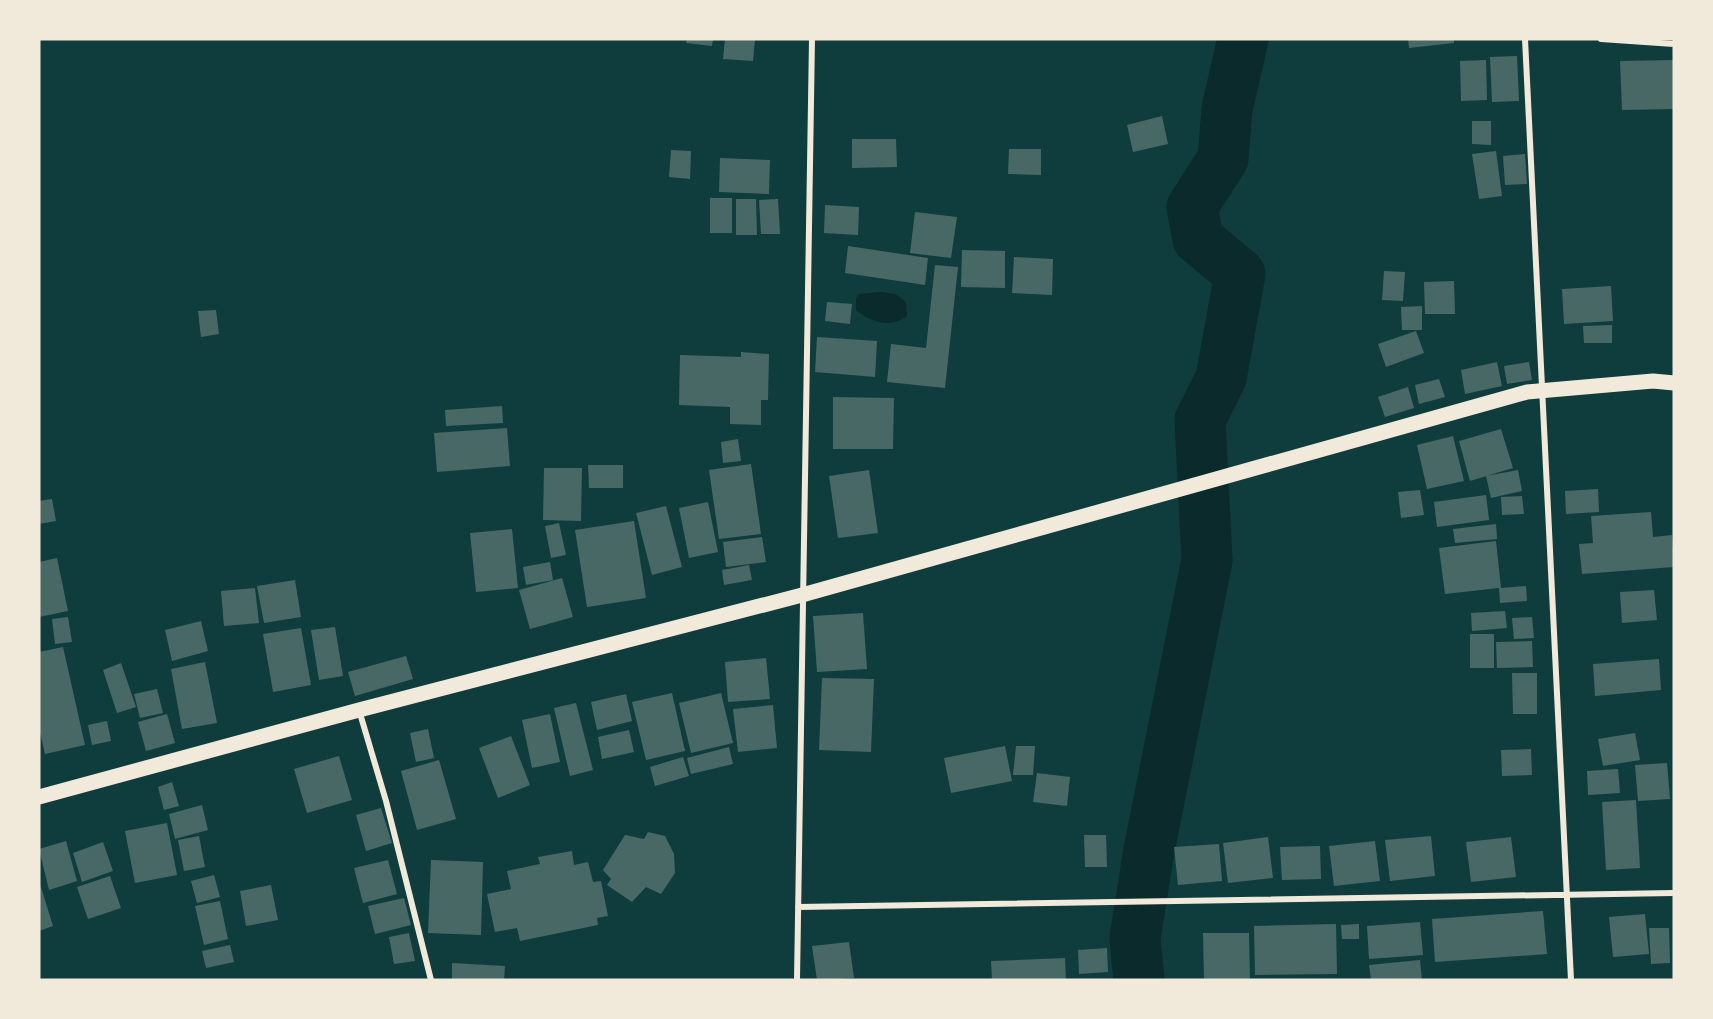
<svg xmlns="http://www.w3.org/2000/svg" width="1713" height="1019" viewBox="0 0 1713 1019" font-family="'Varela Round',sans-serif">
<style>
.water{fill:#0a2a2b}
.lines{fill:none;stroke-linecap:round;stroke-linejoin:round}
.river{stroke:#0a2a2b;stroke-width:51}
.building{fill:#486865}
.minor{stroke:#f1e9da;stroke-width:6}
.primary{stroke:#f1e9da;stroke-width:15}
</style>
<rect width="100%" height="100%" fill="#0f3d3e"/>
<path class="water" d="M881,292L895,294L906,302L907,316C890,329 871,322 856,310V298L859,294Z"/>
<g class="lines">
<path class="river" d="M1139,980L1135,938L1149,850L1207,560L1200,420L1221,378L1240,274L1198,239L1192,207L1223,159L1227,109L1243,39"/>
</g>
<path class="building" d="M687,39H713L712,46L686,43Z
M725,39H755L753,61L723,59Z
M1408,39H1454V43L1409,48Z
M1517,56L1519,101L1492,102L1490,57Z
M1486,60L1487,100L1461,101L1460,61Z
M1674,60V109L1622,110L1620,61Z
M1162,116L1168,144L1133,152L1127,125Z
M1472,121H1491V145L1472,144Z
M852,139H896L897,167L852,168Z
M1009,149H1041V175L1008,174Z
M671,150L691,151L690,179L669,177Z
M1496,151L1502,196L1479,199L1472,154Z
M1525,154L1527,184L1505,185L1503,156Z
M720,158L770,160L769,194L719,192Z
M710,198H732V233H710Z
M736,199H756L757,235H736Z
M778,199L780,234H761L759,200Z
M825,205L859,207L858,235L824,233Z
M915,212L957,217L951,258L910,253Z
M848,246L928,258L925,285L845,273Z
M962,250L1005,251V288L961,287Z
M1014,257L1053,259L1052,295L1012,293Z
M935,265L958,267L945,388L887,382L891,344L926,348Z
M1384,271L1405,272L1403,301L1382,300Z
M1454,281L1455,314H1425L1424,282Z
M1611,286L1613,321L1564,324L1562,289Z
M827,302L852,304L850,324L825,321Z
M1422,306V330H1402L1401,307Z
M216,310L219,334L201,337L198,311Z
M1612,325V343H1584L1583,326Z
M1416,331L1424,353L1386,367L1378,344Z
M817,337L877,341L875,377L815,372Z
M741,352L769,354L768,400H761V425L730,424V407L679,405L680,355L741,357Z
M1497,362L1502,386L1465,394L1461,370Z
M1529,362L1532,380L1507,384L1504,366Z
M1439,379L1445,397L1419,404L1415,385Z
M1408,387L1414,408L1385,417L1378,397Z
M833,397L894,398L893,449H833Z
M502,406L503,423L446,426L445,410Z
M507,428L510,466L437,472L434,433Z
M1501,429L1513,468L1470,481L1459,441Z
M1453,436L1464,481L1427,489L1417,445Z
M738,439L741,461L723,463L721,442Z
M751,464L761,534L719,539L709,470Z
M588,465H623V488H589Z
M544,468H582L581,521L543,520Z
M869,470L878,533L838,538L829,476Z
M1518,470L1522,491L1491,498L1486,476Z
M1598,489L1599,512L1566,514L1565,491Z
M1420,490L1424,515L1401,518L1398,492Z
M1486,495L1489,520L1437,527L1434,502Z
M1522,496L1524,514L1502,515L1501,497Z
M52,499L56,521L39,524V501Z
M708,502L718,552L689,558L679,508Z
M666,506L682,567L652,575L636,513Z
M1651,512L1653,537L1672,535L1674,567L1582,574L1579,544L1593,543L1591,516Z
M634,521L646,598L587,607L575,530Z
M559,523L566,555L551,558L545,526Z
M1496,524L1497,539L1455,543L1453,529Z
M512,529L518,588L476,592L470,533Z
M762,537L766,562L726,567L723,542Z
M1496,541L1501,588L1526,586L1527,601L1500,603L1499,588L1445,594L1439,548Z
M57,558L68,611L39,617V562Z
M550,562L553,580L526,585L523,567Z
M749,565L752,580L724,585L722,570Z
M562,578L573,617L530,629L519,590Z
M295,580L301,617L264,623L257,586Z
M255,588L259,623L224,626L221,591Z
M1654,590L1657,620L1622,623L1620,592Z
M1505,611L1507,628L1472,631L1471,613Z
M863,613L867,669L817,672L813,616Z
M68,617L72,642L55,644L52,619Z
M1532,617L1534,638L1514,639L1512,618Z
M201,621L208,651L172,661L165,630Z
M335,627L343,676L319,680L311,630Z
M301,628L311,685L273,692L263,634Z
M1470,634H1494V668H1470Z
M1532,641L1533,667L1497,668L1496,642Z
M63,647L85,745L45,754L39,728V652Z
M406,656L413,679L355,696L348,672Z
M766,658L770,699L728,702L725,662Z
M1659,659L1661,690L1595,696L1593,664Z
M205,662L217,723L182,729L171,669Z
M121,663L136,707L117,713L103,670Z
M1512,673H1537V714H1513Z
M822,678L874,679L871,752L819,750Z
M157,689L163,713L140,718L134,694Z
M672,693L685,751L646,760L632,702Z
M721,693L733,743L691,753L679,703Z
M626,694L632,721L597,730L591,702Z
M576,703L593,770L570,776L554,708Z
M773,705L777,748L738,752L733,709Z
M167,714L175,743L146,751L138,722Z
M550,714L560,762L532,768L522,720Z
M107,721L111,741L92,745L88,725Z
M428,729L434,758L416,762L410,733Z
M629,730L634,752L602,759L598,737Z
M1635,733L1640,760L1603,766L1598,739Z
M511,736L530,785L498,798L479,748Z
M1005,746L1012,781L951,793L944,758Z
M1016,746H1035L1033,775H1013Z
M729,747L733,764L691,774L687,758Z
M1531,749L1532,775L1502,776L1501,750Z
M339,756L352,800L307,813L294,769Z
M683,757L689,776L655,786L650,767Z
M439,760L456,819L417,830L401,771Z
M1667,763L1670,799L1638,801L1635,765Z
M1618,769L1620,793L1588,795L1587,771Z
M1037,773L1070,777L1067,806L1033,802Z
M172,782L179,806L164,810L158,787Z
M1636,800L1640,868L1606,870L1602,802Z
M202,805L208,830L175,839L169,814Z
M381,808L392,843L366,851L356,815Z
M167,823L177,875L135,883L125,831Z
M648,832L665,836L674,854L675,873L661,894L646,887L632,902L607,885L611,879L603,870L625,835L644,839Z
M1084,835H1106L1107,867H1085Z
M199,836L205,867L184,871L178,840Z
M1431,836L1435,876L1390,881L1385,840Z
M1268,837L1273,878L1228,883L1223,843Z
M1511,837L1516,877L1471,882L1466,842Z
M66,841L77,881L49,890L39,849Z
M1375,841L1380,881L1334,886L1329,846Z
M103,842L113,871L82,882L73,853Z
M1219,844L1222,881L1178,885L1174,847Z
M1320,846L1321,879L1282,880L1280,847Z
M572,851L574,865L588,862L593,882L601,881L608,916L597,918L598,925L520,941L517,928L495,932L487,894L511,889L507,871L540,864L538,857Z
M388,860L397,894L363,903L354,868Z
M431,860L483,862L481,935L428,933Z
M214,875L220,897L197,903L191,881Z
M110,876L121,908L88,919L77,887Z
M39,881L53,926L39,931Z
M271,885L278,920L246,926L240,891Z
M404,898L411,925L375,934L368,906Z
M220,901L228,939L204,945L195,906Z
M1543,911L1547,954L1435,962L1432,919Z
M1645,914L1649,954L1613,957L1609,917Z
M1420,922L1423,955L1369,959L1367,926Z
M1336,924L1337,974L1255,975L1254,926Z
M1359,924V939H1342L1341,925Z
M1649,928H1669L1670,963L1651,964Z
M409,933L415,961L394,964L389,937Z
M1203,933H1249L1250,980H1204Z
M849,942L854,978L817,980L812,946Z
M230,945L234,962L206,968L202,951Z
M1107,948L1108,972L1079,974L1078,950Z
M1065,958L1066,980H992L991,961Z
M1420,960L1422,980H1371L1369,965Z
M452,963L505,966L504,980H452Z"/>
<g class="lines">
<path class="minor" d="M1525,39L1571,980
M1601,39L1674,44
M359,710L386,801L431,980
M798,907L1674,893
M797,980L812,39"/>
<path class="primary" d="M39,797L359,710L802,595L1527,392L1653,381L1674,383"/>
</g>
<rect width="1713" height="1019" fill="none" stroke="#f1e9da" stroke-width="81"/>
</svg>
